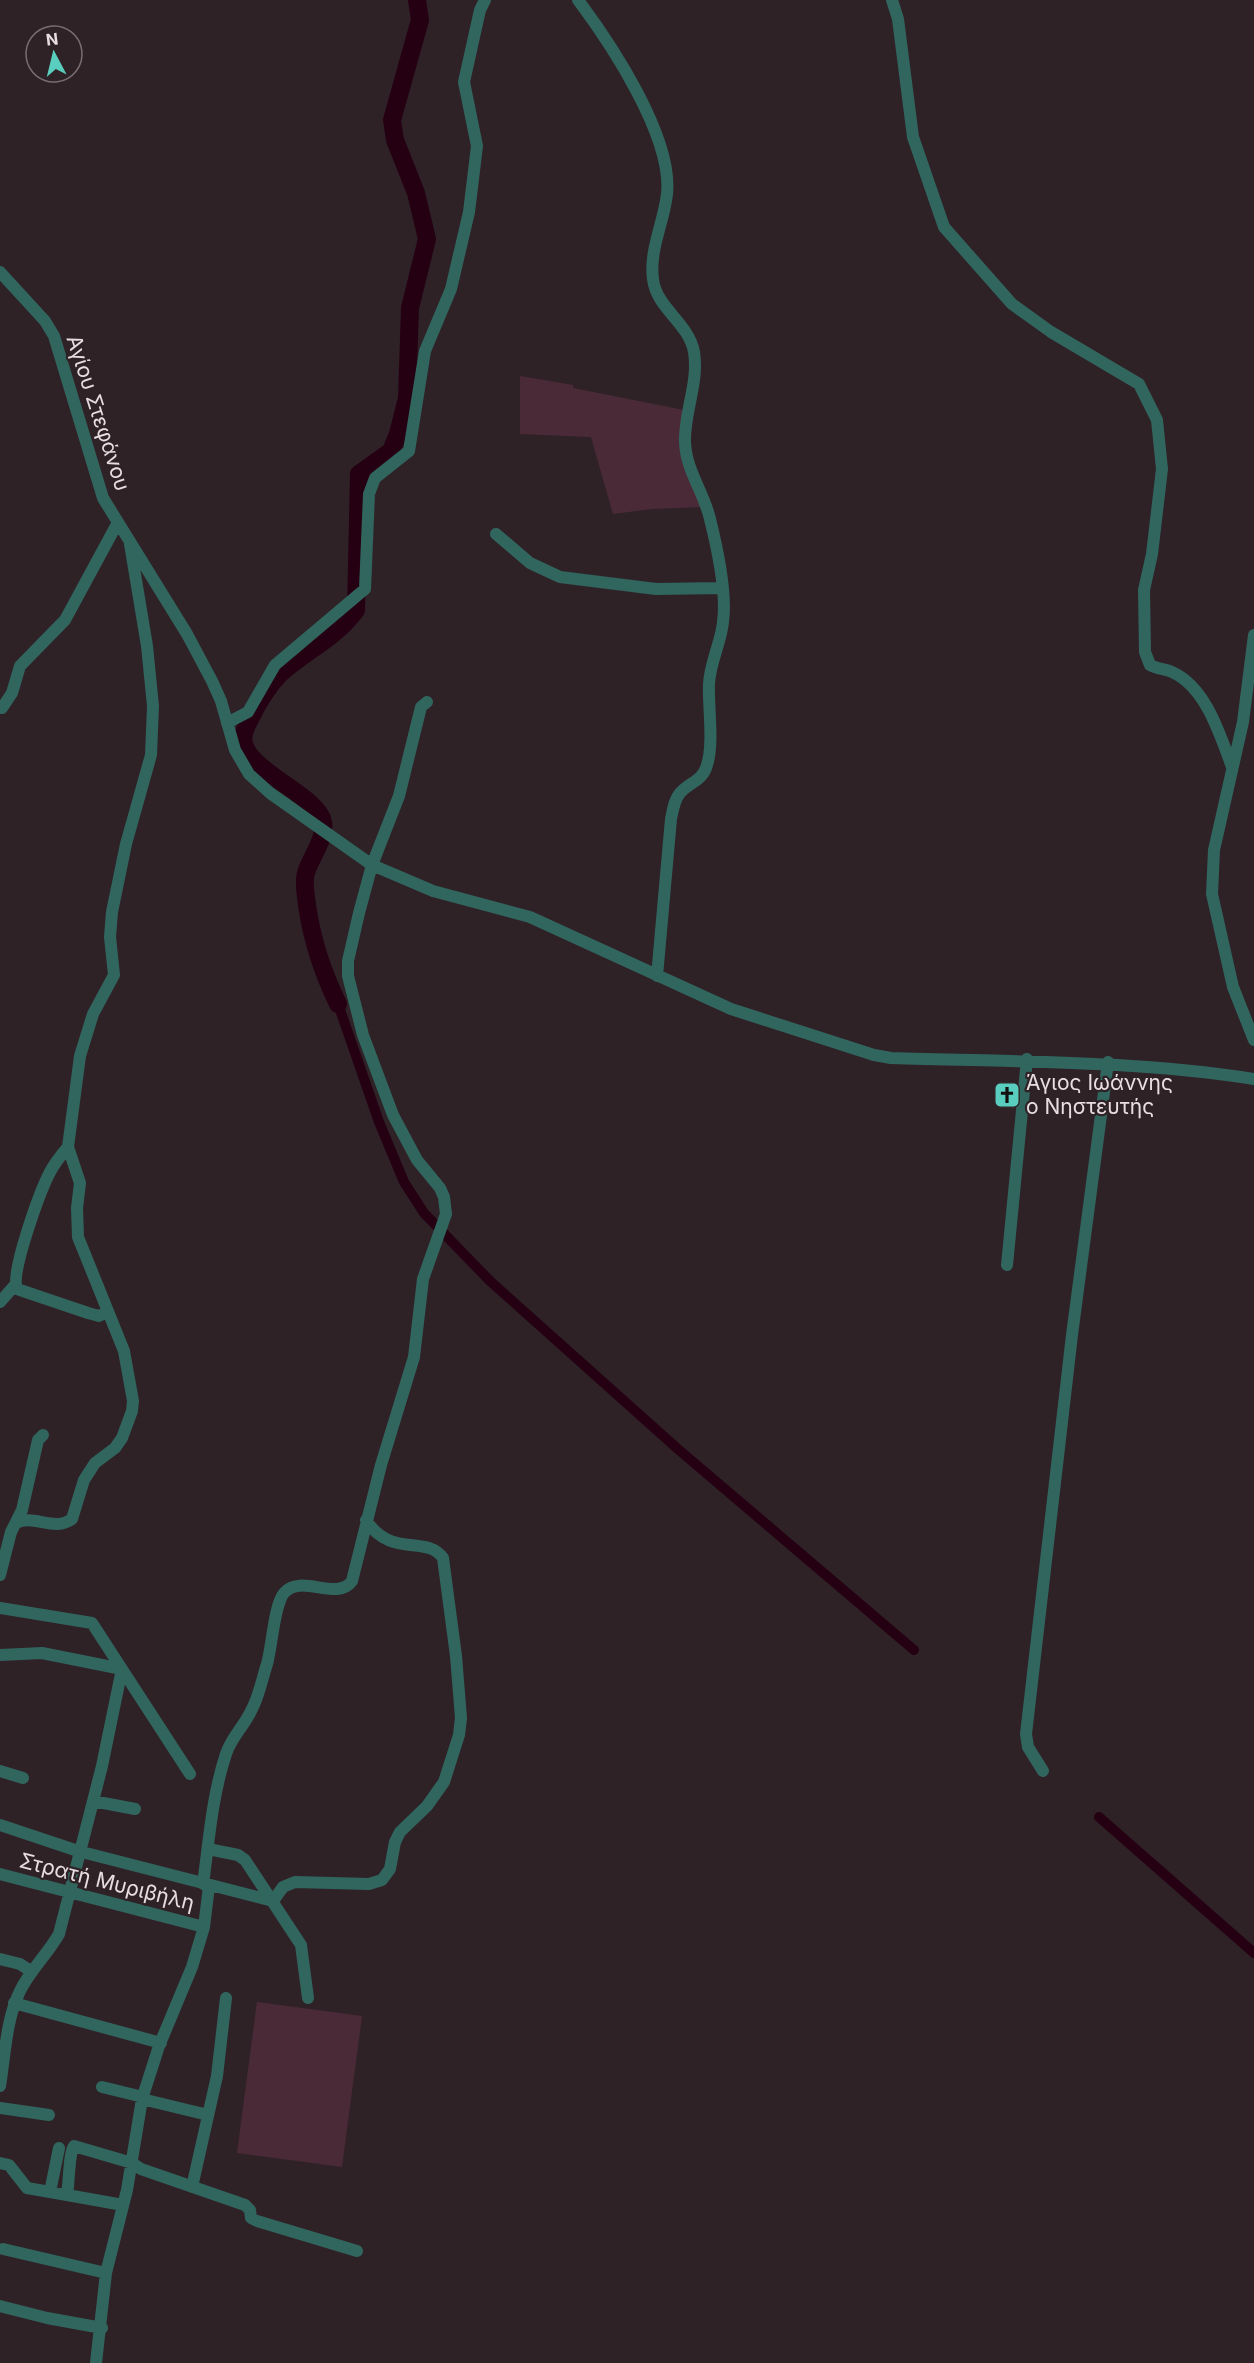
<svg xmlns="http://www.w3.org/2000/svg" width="1254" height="2363" viewBox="0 0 1254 2363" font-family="Inter,sans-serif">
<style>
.green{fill:#4b2a38}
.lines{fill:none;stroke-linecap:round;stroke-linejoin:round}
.canal{stroke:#250012;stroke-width:10}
.river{stroke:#250012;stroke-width:18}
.street{stroke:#31665f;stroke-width:12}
.labels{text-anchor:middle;stroke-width:4.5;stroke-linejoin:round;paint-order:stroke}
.street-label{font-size:21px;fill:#e8dee2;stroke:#2f2227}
.poi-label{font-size:21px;fill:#e8dee2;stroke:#2f2227;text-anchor:start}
</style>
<rect width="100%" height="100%" fill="#2f2227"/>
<path class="green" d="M520,376L573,385V388L684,410L701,507L652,509L613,514L591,437L520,434Z
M257,2002L362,2016L342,2167L237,2153Z"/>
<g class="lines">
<path class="canal" d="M338,1004L379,1122L404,1182L424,1213L490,1281L679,1450L914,1650
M1099,1817L1254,1953"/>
<path class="river" d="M338,1004C322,971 312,941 307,905C306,895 303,882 306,873C310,858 326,839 323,822C320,799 260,776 246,749C240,738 245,729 250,719C258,703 267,687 280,674C305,651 336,638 356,610L359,474L391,451L398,434L407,398L410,308L427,239L416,193L395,140L392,120L420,20L417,0"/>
<path class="street" d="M578,0C611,44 673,137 667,194C664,222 649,250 653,279C656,308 689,323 694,352C699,383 684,412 685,442C686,471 704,492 710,519C717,547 727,593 723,622C721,643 710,662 709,684C708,707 714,743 707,765C703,781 689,782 680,793C674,800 673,810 671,819L657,976
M892,0L898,19L913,137L944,227L1012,304L1051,332L1139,384L1157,420L1162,469L1152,554L1144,590L1145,652L1150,665C1157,669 1165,669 1172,672C1206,687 1220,735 1232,767
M0,272L45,321L54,336L103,498L187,634L212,681L221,701L235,750L249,774L270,793L372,865L433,891L530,917L731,1009L874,1055L891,1058C1013,1062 1133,1060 1254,1079
M496,534L530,563L560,577L656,589L721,588
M1254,635L1243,722L1214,850L1212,894L1233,987L1254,1040
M2,708L12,693L20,666L65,620L117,524
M227,723L248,712L275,665L365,589L369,494L375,478L409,451L425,351L451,289L469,212L477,146L464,82L480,10L485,0
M68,1147C61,1155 54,1164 49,1174C40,1192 10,1273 17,1289L88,1313L99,1316L107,1312
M1007,1265L1027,1059
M0,1302L15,1285
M16,1523C34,1514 54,1532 72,1519L84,1480L95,1463L115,1448L122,1438L132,1411L133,1401L124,1351L78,1237L77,1208L80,1183L68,1147L80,1056L93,1014L114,975L110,937L112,912L126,844L151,755L153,706L147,646L130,544
M0,1575L11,1532L22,1510L38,1440L43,1435
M0,1608L92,1623L190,1774
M0,1655L42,1653L122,1669L102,1766L59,1934C47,1955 30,1970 20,1991C6,2019 5,2056 0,2086
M0,1771L23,1778
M1043,1771L1028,1747L1026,1734L1072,1335L1108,1062
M93,1801L135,1809
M0,1825L78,1851L273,1901L283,1887L295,1882L369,1884L382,1880L390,1869L395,1842L400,1832L427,1806L444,1782L459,1735L461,1718L456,1656L443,1558C426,1534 391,1559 366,1520
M208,1849L238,1855L245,1860L301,1945L308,1998
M0,1874L204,1927
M203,1884C209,1841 212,1796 226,1754C231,1738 244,1726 251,1711C259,1697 262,1679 267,1664C272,1647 274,1605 284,1593C301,1573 337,1602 352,1581L381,1465L414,1357L423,1279L446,1214L444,1197L440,1188L417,1160L393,1115L363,1035L348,976V961L359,913L372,865L399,796L421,707L427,702
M0,1959L20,1964L32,1972
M14,2003L161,2043
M102,2087L143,2097
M142,2099L208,2115
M0,2108L49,2115
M0,2163L9,2165L27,2188L50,2192L59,2148
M192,2187L217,2076L226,1998
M50,2192L67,2195C69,2184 69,2152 74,2146L132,2163L141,2169L245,2205L250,2210L251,2218L257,2221L357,2251
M67,2195L123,2205
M3,2249L106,2273
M0,2306L47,2318L102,2328
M96,2363L106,2273L127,2190L142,2099L159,2046L192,1967L204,1927L209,1886"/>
</g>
<defs>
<g id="church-square" transform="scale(1.35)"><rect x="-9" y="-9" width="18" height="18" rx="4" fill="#59cebe" stroke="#2f2227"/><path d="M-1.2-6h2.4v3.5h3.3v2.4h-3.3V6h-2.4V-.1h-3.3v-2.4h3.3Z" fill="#111"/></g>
</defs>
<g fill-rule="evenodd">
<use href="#church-square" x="1007" y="1095"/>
</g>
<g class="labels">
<g class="street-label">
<text transform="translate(98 413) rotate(72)" y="7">Αγίου Στεφάνου</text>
<text transform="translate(107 1882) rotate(14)" y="7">Στρατή Μυριβήλη</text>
</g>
<g class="poi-label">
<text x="1026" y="1090">Άγιος Ιωάννης<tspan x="1026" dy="24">ο Νηστευτής</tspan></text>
</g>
</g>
<g transform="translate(54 54) rotate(353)"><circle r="28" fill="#2f2227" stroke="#796d72" stroke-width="1.5"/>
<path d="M0-4.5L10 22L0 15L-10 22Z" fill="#59cebe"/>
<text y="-9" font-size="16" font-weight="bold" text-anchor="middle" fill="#e8dee2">N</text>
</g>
</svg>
